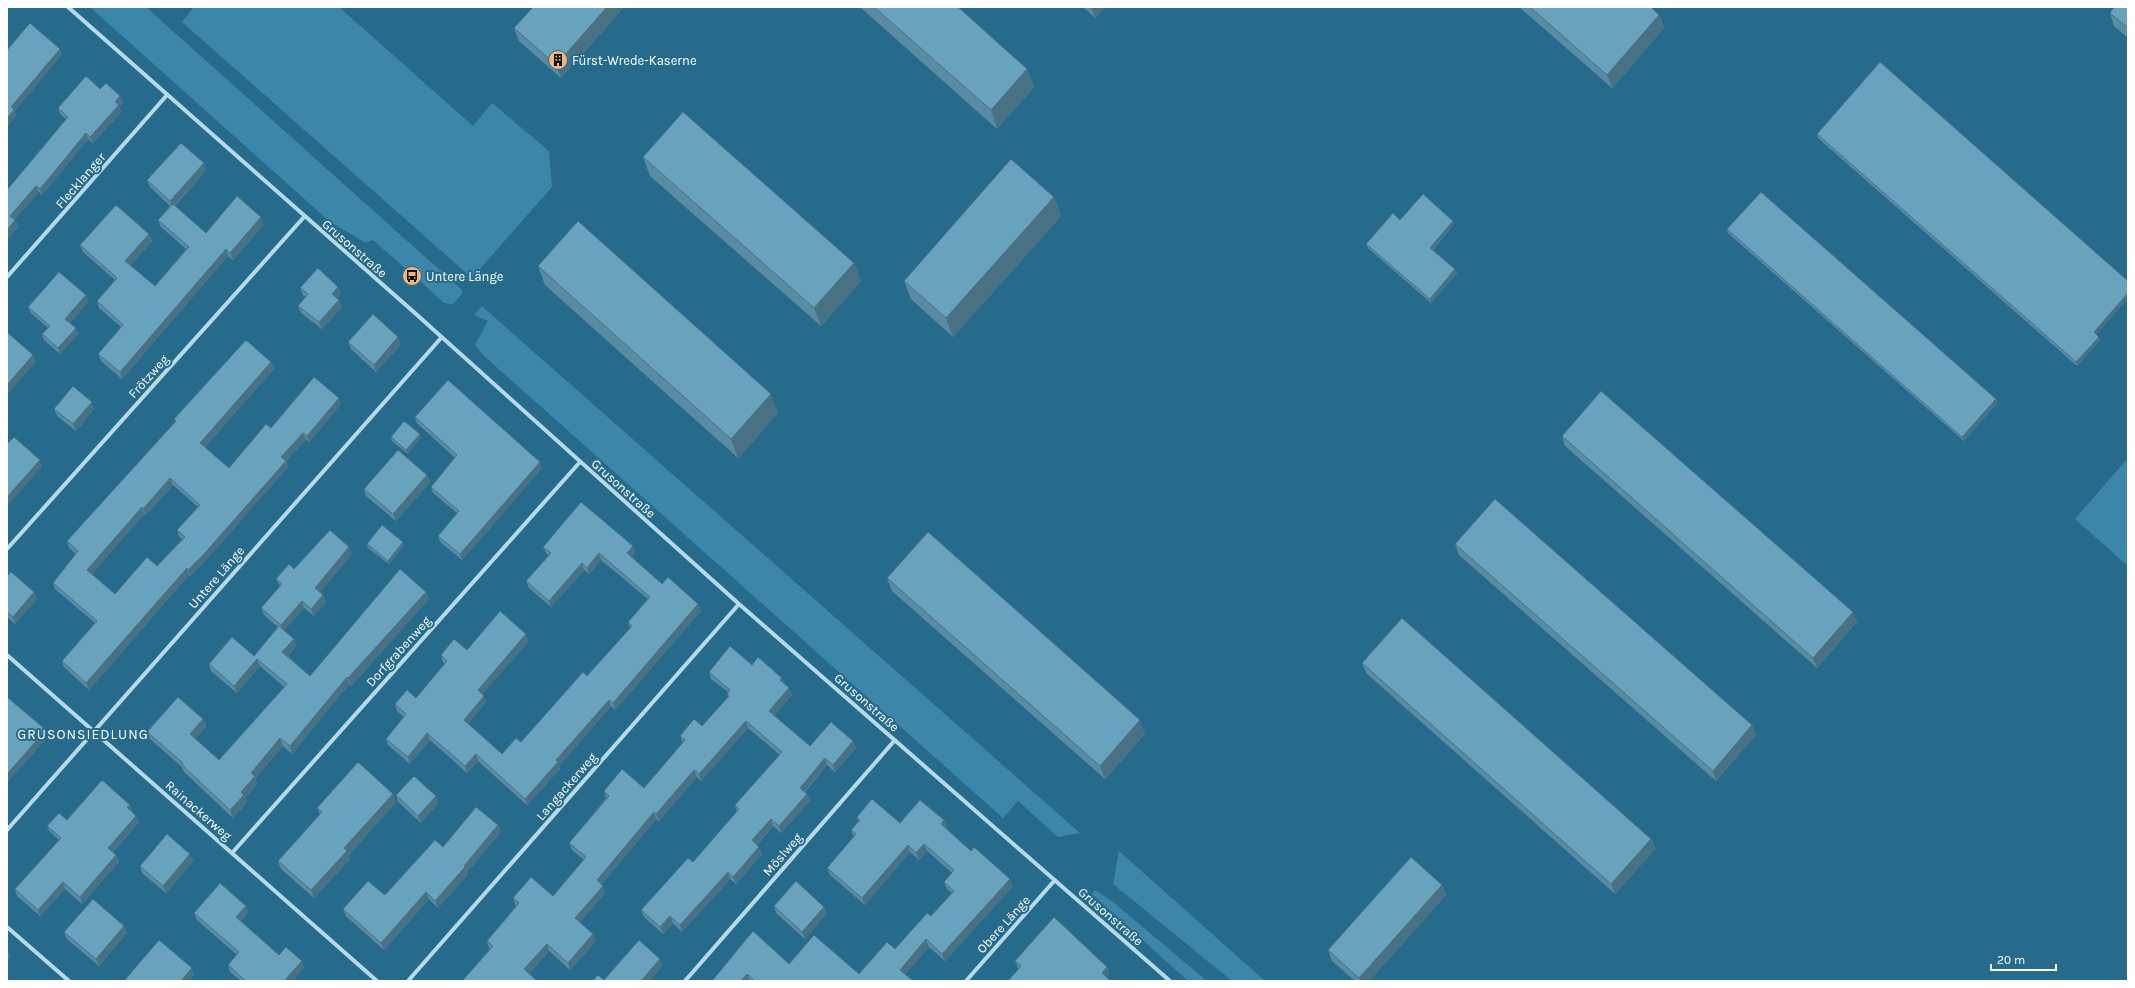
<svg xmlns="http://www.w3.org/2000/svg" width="2135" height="988" viewBox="0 0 2135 988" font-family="Karla,sans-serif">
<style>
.green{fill:#3c86a9}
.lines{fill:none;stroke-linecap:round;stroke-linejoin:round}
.minor{stroke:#b6daea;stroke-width:4}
.wall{fill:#598ba3;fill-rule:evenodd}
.shaded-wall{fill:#497184}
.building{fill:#68a2bd;stroke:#497184;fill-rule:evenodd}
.labels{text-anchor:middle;stroke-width:4;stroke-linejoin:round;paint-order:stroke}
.poi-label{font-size:13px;fill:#fff;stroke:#276b8c;text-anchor:start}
.street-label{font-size:13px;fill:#fff;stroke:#276b8c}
.neighbourhood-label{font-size:14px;letter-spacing:1px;fill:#fff;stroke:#276b8c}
</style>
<rect width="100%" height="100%" fill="#276b8c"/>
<path class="green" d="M90,7H146L462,290V294L453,304L444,303L419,280L422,276L410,266L406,269L373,240L366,243L329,221Z
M194,7H339L473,126L492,103L549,151L552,187L472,278L182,22Z
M482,306L519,339L1080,833L1058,837L1018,801L1003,818L484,356L475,345L488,321L474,315Z
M2128,458V566L2075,519Z
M1119,851L1265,981H1232L1113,884Z
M1095,890L1113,902L1207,981H1188L1092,894Z"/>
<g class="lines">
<path class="minor" d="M68,7L416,314L739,604L1170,981
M7,277L167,95
M7,549L304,217
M7,655L377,981
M7,830L441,338
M232,853L580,462
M7,927L69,981
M408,981L739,604
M685,981L895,740
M966,981L1055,880"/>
</g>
<path class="wall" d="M624,7L561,78L519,41L514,28Z
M860,7H958L1027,69L1034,87L997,129Z
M1083,7H1105L1095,18Z
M1519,7H1651L1659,15L1664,28L1612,88Z
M2128,7V38L2114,26L2110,13Z
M100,89L120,96L123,102L119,106L121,112L93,143L88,139L42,195L39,192L14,220L18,227L7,239V190L66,119L60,114L58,108Z
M1817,134L2128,281V298L2096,334L2099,337L2100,340L2077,366L1818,138Z
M643,157L854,263L861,281L821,326L650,176Z
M206,170L175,206L206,233L264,224L233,260L228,256L122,379L101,361L98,354L121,327L99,308L97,301L115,280L83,252L80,245L149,234L152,241L130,266L155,286L186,249L161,227L158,220L170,206L150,187L147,180Z
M1054,197L1061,216L953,337L911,299L904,281Z
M1400,220L1454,224L1433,250L1455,269L1457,273L1431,303L1368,248L1366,244Z
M1727,229L1996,399L1997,403L1964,441L1728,233Z
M538,266L778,413L738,458L545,285Z
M338,287L341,294L337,298L339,300L342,307L322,329L301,313L298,306L306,297L303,295L300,288Z
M86,295L88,302L70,323L78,334L60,354L44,340L42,334L48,328L31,313L28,307Z
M348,342L401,344L376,372L351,349Z
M271,362L274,369L205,447L229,468L271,428L341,404L309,442L306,439L286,461L288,467L206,560L190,576L189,575L89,690L64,667L62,661L95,623L55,589L53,583L76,554L69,548L67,541L175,423L174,419ZM173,485L198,507L177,530L179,537L182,539L157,566L115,594L92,574L144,514L146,515Z
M54,409H94L76,431L57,416Z
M415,417L542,468L462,560L440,542L438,536L457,513L433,493L431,487L455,458L417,423Z
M1562,436L1853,612L1857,622L1817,668L1565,446Z
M391,437H421L408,454L392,441Z
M427,475L430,482L396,521L366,496L364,489Z
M367,544L404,545L389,564L368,548Z
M1455,544L1752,725L1756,735L1716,781L1459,555Z
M633,546L635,553L632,557L662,584L698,604L701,611L615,710L611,706L559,766L560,769L527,805L478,761L467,773L430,740L410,764L388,745L386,739L404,717L397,711L395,704L416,698L445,664L443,662L441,655L467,650L529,641L482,694L484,696L486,702L468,724L502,754L521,742L587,676L630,628L628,622L648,599L601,560L589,574L584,570L551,607L529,588L526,581L549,556L546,553L543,547Z
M352,554L320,592L323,595L326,602L314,616L304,608L284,630L294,639L296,646L288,656L310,676L426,592L429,599L351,686L349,684L292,754L283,746L255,779L257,784L245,798L247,802L233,818L184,772L182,767L150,739L147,732L203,719L206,727L195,739L219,760L284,687L260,666L237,693L211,671L209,664L254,656L278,627L264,615L261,608L280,586L276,579L294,569Z
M7,576L34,592L37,599L15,624L7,617Z
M887,578L1145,734L1105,779L892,591Z
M1362,663L1651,839L1655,849L1615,894L1366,673Z
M752,665L782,678L785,684L789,688L792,695L774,716L810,746L853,741L856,748L835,772L827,765L805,792L810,801L781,833L773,826L757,845L762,854L736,884L730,879L682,932L673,923L663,934L644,917L641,910L693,862L737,812L735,805L780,755L748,728L701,781L697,777L659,821L656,819L601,885L605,893L580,922L596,941L570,970L549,951L529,974L489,948L487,941L517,906L515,905L513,898L553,896L584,860L572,850L569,843L606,798L604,791L644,788L683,743L680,736L702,726L728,697L727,694L728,692L711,679L709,672Z
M393,794L396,802L349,855L350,859L314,898L281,869L278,861L320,815L317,808Z
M396,795L438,803L421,823L398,802Z
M130,805L132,812L136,816L139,822L113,852L116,855L119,862L82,904L65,889L40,916L17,896L15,889L59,840L50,832L47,826L67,820Z
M857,817L900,823L944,820L947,828L946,829L971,851L1010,879L1013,886L945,961L929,947L905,974L913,981H712L789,964L859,974L895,949L931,916L952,893L947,889L944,882L952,873L927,851L919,860L910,852L865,905L830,875L827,868L854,837L851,830L858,822Z
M498,825L501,832L467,872L468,874L438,908L429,899L384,950L346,916L343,909L385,895L443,847Z
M190,854L193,861L166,893L142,873L140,866Z
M1442,885L1446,895L1369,981H1355L1332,961L1328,950Z
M246,906L248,912L241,921L279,955L304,967L293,981H241L230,972L228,965L237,955L197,920L194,913Z
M774,906L824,907L826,914L805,939L776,913Z
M124,926L127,933L99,966L67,939L64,932Z
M1015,961L1107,967L1109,974L1106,977L1018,969Z"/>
<path class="shaded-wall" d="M607,7H624L561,78L556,65Z
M1091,7H1105L1095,18Z
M1659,15L1664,28L1612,88L1607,75Z
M60,49L62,55L15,111L17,116L7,127V118L11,107Z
M1027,69L1034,87L997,129L991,110Z
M120,96L123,102L119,106L121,112L93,143L90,137L115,102Z
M86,133L88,139L42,195L40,189Z
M204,163L206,170L172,208L170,201Z
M36,186L39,192L12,222L10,216Z
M1054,197L1061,216L953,337L946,318Z
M261,217L264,224L233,260L230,253Z
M15,220L18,227L7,239V230Z
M1453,221L1454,224L1431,251L1430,248Z
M149,234L152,241L128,268L125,261Z
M226,249L228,256L122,379L120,372Z
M854,263L861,281L821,326L814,308Z
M1455,269L1457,273L1431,303L1430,299Z
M338,287L341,294L335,301L332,294Z
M2128,293V298L2095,336L2094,332Z
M86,295L88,302L68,325L65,319Z
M339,300L342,307L322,329L319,322Z
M76,328L78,334L60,354L58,348Z
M398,337L401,344L376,372L374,365Z
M2099,337L2100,340L2077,366L2076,362Z
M33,355L36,362L8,394L7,392V385Z
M271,362L274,369L203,449L200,443Z
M771,394L778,413L738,458L731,439Z
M339,398L341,404L309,442L307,436Z
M1996,399L1997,403L1964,441L1962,437Z
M92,402L94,409L76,431L73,424Z
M303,433L306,439L286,461L288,467L206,560L190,576L188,570L281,457Z
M420,434L421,437L408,454L406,450Z
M40,460L42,467L7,506V497Z
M540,462L542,468L462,560L460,554Z
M427,475L430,482L396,521L393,514Z
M170,478L173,485L146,515L143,509Z
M142,507L144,514L89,577L87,570Z
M403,542L404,545L389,564L388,561Z
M633,546L635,553L630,560L627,553Z
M349,547L352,554L318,595L315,588Z
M599,553L601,560L589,574L587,568Z
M582,563L584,570L551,607L549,601Z
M187,568L189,575L89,690L86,683Z
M34,592L37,599L15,624L13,617Z
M426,592L429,599L351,686L348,678Z
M323,595L326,602L314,616L311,609Z
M302,601L304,608L283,632L281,625Z
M698,604L701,611L615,710L613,703Z
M1853,612L1857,622L1817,668L1813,658Z
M526,634L529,641L480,697L478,690Z
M294,639L296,646L285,659L282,652Z
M257,659L260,666L237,693L234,686Z
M347,677L349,684L292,754L290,746Z
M782,678L785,685L780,680Z
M789,688L792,695L772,718L769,711Z
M484,696L486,702L466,726L464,720Z
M609,700L611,706L559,766L560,769L527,805L525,799L556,760Z
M203,719L206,727L192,742L190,734Z
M1140,720L1145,734L1105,779L1100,766Z
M746,721L748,728L701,781L699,774Z
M1752,725L1756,735L1716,781L1713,771Z
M46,730L48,737L7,783V774Z
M427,733L430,740L410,764L408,757Z
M280,738L283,746L255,779L257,784L245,798L247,802L233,818L230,810L251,773Z
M853,741L856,748L835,772L833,765Z
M476,754L478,761L467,773L465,766Z
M825,758L827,765L802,794L800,788Z
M694,770L697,777L659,821L656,814Z
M393,794L396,802L349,855L350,859L314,898L311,890L344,848Z
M807,794L810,801L781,833L779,826Z
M436,796L438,803L421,823L418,816Z
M130,805L132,811L130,814L127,807Z
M654,812L656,819L599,887L597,880Z
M136,816L139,822L110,855L108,848Z
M771,819L773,826L754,847L752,840Z
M944,820L947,828L943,831L941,824Z
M498,825L501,832L467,872L468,874L438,908L435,901Z
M1651,839L1655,849L1615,894L1611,884Z
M924,844L927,851L919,860L916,853Z
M908,845L910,852L865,905L862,898Z
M759,847L762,854L736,884L733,877Z
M190,854L193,861L166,893L163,886Z
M116,855L119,862L82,904L80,897Z
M728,872L730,879L682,932L680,925Z
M1010,879L1013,886L945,961L942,954Z
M63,882L65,889L40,916L38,910Z
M1442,885L1446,895L1369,981H1360L1359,978Z
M603,886L605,893L578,925L575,918Z
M426,892L429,899L384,950L381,943Z
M246,906L248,912L238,924L236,917Z
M824,907L826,914L805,939L802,932Z
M670,916L673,923L663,934L660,927Z
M124,926L127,933L99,966L96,959Z
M593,934L596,941L570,970L568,963Z
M926,939L929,947L903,977L900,970Z
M547,944L549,951L527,976L524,969Z
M8,949L11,957L7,961V950Z
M660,959L663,966L650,981H641Z
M302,961L304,967L293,981H284Z
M1107,967L1109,974L1104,980L1102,973Z
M192,968L194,975L189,981H181Z
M747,974L749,981H741Z"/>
<path class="building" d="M533,7H607L556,65L514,28Z
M874,7H958L1027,69L991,110Z
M1530,7H1651L1659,15L1607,75Z
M2114,7H2128V28L2110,13Z
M30,23L60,49L11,107L14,110L7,118V50Z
M1880,62L2128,281V293L2094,332L2099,337L2076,362L1817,134Z
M86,76L100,89L106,83L120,96L115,102L119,105L90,137L86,133L40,189L36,186L10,216L15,220L7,230V190L68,117L58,108Z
M683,112L854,263L814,308L643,157Z
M181,143L204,163L170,201L147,180Z
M1011,159L1054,197L946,318L904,281Z
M1761,192L1996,399L1962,437L1727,229Z
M1423,194L1453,221L1430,248L1455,269L1430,299L1366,244L1393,213L1400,220Z
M237,196L261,217L230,253L226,249L120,372L98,354L123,325L97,301L117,278L80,245L116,205L149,234L125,261L155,286L189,247L158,220L173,204L206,233Z
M578,221L771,394L731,439L538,266Z
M318,268L338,287L332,294L339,300L319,322L298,306L308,294L300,288Z
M59,272L86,295L65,319L76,328L58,348L42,334L50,326L28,307Z
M373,314L398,337L374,365L348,342Z
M7,333H8L33,355L7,385Z
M246,340L271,362L200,443L229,468L266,424L271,428L314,377L339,398L307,436L303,433L281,457L286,461L204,554L188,570L187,568L86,683L62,661L97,621L53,583L78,551L67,541L176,421L174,419ZM170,478L200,505L177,530L185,537L157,566L147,557L115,594L87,570L142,507L143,509Z
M448,380L540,462L460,554L438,536L459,511L431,487L457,455L415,417Z
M73,386L92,402L73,424L54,409Z
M1601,391L1853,612L1813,658L1562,436Z
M404,421L420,434L406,450L391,437Z
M14,437L40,460L7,497V444Z
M398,450L427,475L393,514L364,489Z
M1495,499L1752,725L1713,771L1455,544Z
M581,502L633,546L627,553L662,584L668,577L698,604L613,703L609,700L556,760L558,762L525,799L476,754L465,766L427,733L408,757L386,739L406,714L395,704L407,690L416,698L447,661L441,655L454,639L467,650L500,611L526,634L478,690L484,696L464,720L502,754L516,738L521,742L583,672L587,676L632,626L628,622L650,597L599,553L587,568L582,563L549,601L526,581L551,553L543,547Z
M382,525L403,542L388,561L367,544Z
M330,530L349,547L315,588L323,595L311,609L302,601L281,625L261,608L282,584L276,579L289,564L294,569Z
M928,532L1140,720L1100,766L887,578Z
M400,569L426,592L348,678L347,677L290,746L280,738L251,773L255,776L241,792L244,795L230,810L182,765L183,763L147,732L178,697L203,719L190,734L219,760L287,684L257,659L234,686L209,664L232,637L254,656L279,626L294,639L282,652L310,676Z
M11,572L34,592L13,617L7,612V576Z
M1402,618L1651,839L1611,884L1362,663Z
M730,646L752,665L758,657L782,678L780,680L789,688L769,711L810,746L831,722L853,741L833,765L825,758L800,788L807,794L779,826L771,819L752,840L759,847L733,877L728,872L680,925L670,916L660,927L641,910L688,858L693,862L739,809L735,805L782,752L746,721L699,774L694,770L656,814L654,812L597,880L603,886L575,918L593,934L568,963L547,944L524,969L537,981H462L493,946L487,941L519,903L513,898L531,877L553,896L586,857L569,843L609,796L604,791L622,769L644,788L685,740L680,736L694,719L702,726L729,696L727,694L730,690L709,672Z
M7,697L46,730L7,774Z
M358,762L393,794L344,848L347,851L311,890L278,861L322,812L317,808Z
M414,776L436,796L418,816L396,795Z
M102,780L130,805L127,807L136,816L108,848L116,855L80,897L63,882L38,910L15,889L61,838L47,826L59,813L67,820Z
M872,799L900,823L920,800L944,820L941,824L971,851L974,847L1010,879L942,954L926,939L900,970L913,981H755L747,974L741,981H712L753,931L789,964L814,935L859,974L887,942L895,949L927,913L931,916L954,891L944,882L954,870L924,844L916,853L908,845L862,898L827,868L856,834L851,830L860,820L857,817Z
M476,807L498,825L464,866L465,867L435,901L426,892L381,943L343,909L368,881L385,895L435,840L443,847Z
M167,834L190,854L163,886L140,866Z
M1411,857L1442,885L1359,978L1328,950Z
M796,881L824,907L802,932L774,906Z
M220,883L246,906L236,917L279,955L286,947L302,961L284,981H246L228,965L239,952L194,913Z
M93,899L124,926L96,959L64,932Z
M1054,917L1107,967L1102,973L1111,981H1008L1021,966L1015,961Z
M159,940L192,968L181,981H124Z
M639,940L660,959L641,981H592L598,975L604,980Z"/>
<defs>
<g id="building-disc" transform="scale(1)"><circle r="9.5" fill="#f2b57c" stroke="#276b8c"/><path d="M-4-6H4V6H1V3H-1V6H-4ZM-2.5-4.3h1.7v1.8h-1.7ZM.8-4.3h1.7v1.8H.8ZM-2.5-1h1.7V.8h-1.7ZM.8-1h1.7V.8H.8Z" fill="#111"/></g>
<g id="bus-disc" transform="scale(1)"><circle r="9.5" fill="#f2b57c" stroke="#276b8c"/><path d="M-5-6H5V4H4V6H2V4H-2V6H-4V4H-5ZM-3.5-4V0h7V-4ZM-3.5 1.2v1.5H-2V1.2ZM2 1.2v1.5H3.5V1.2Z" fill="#111"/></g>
</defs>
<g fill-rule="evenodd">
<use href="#building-disc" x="558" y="60"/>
<use href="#bus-disc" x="412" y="276"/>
</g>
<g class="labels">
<g class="poi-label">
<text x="572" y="65">Fürst-Wrede-Kaserne</text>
<text x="426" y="281">Untere Länge</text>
</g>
<g class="street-label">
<text transform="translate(80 180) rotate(-49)" y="5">Flecklanger</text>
<text transform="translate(355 248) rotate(41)" y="5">Grusonstraße</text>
<text transform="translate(148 376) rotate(-48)" y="5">Frötzweg</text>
<text transform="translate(624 488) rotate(42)" y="5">Grusonstraße</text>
<text transform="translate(216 577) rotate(-49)" y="5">Untere Länge</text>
<text transform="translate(398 651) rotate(-48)" y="5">Dorfgrabenweg</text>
<text transform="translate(867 702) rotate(41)" y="5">Grusonstraße</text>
<text transform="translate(566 786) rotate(-49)" y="5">Langackerweg</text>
<text transform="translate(199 810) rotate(41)" y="5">Rainackerweg</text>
<text transform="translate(782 854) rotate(-49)" y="5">Möslweg</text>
<text transform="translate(1111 916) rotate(41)" y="5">Grusonstraße</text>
<text transform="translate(1003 924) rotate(-48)" y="5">Obere Länge</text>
</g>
<g class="neighbourhood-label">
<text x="83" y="739">GRUSONSIEDLUNG</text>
</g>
</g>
<rect width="2135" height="988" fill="none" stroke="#ffffff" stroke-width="16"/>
<path d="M1991 964v6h65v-6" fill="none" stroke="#ffffff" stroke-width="2"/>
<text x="1997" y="964" font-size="12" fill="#ffffff" stroke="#276b8c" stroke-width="3" paint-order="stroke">20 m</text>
</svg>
